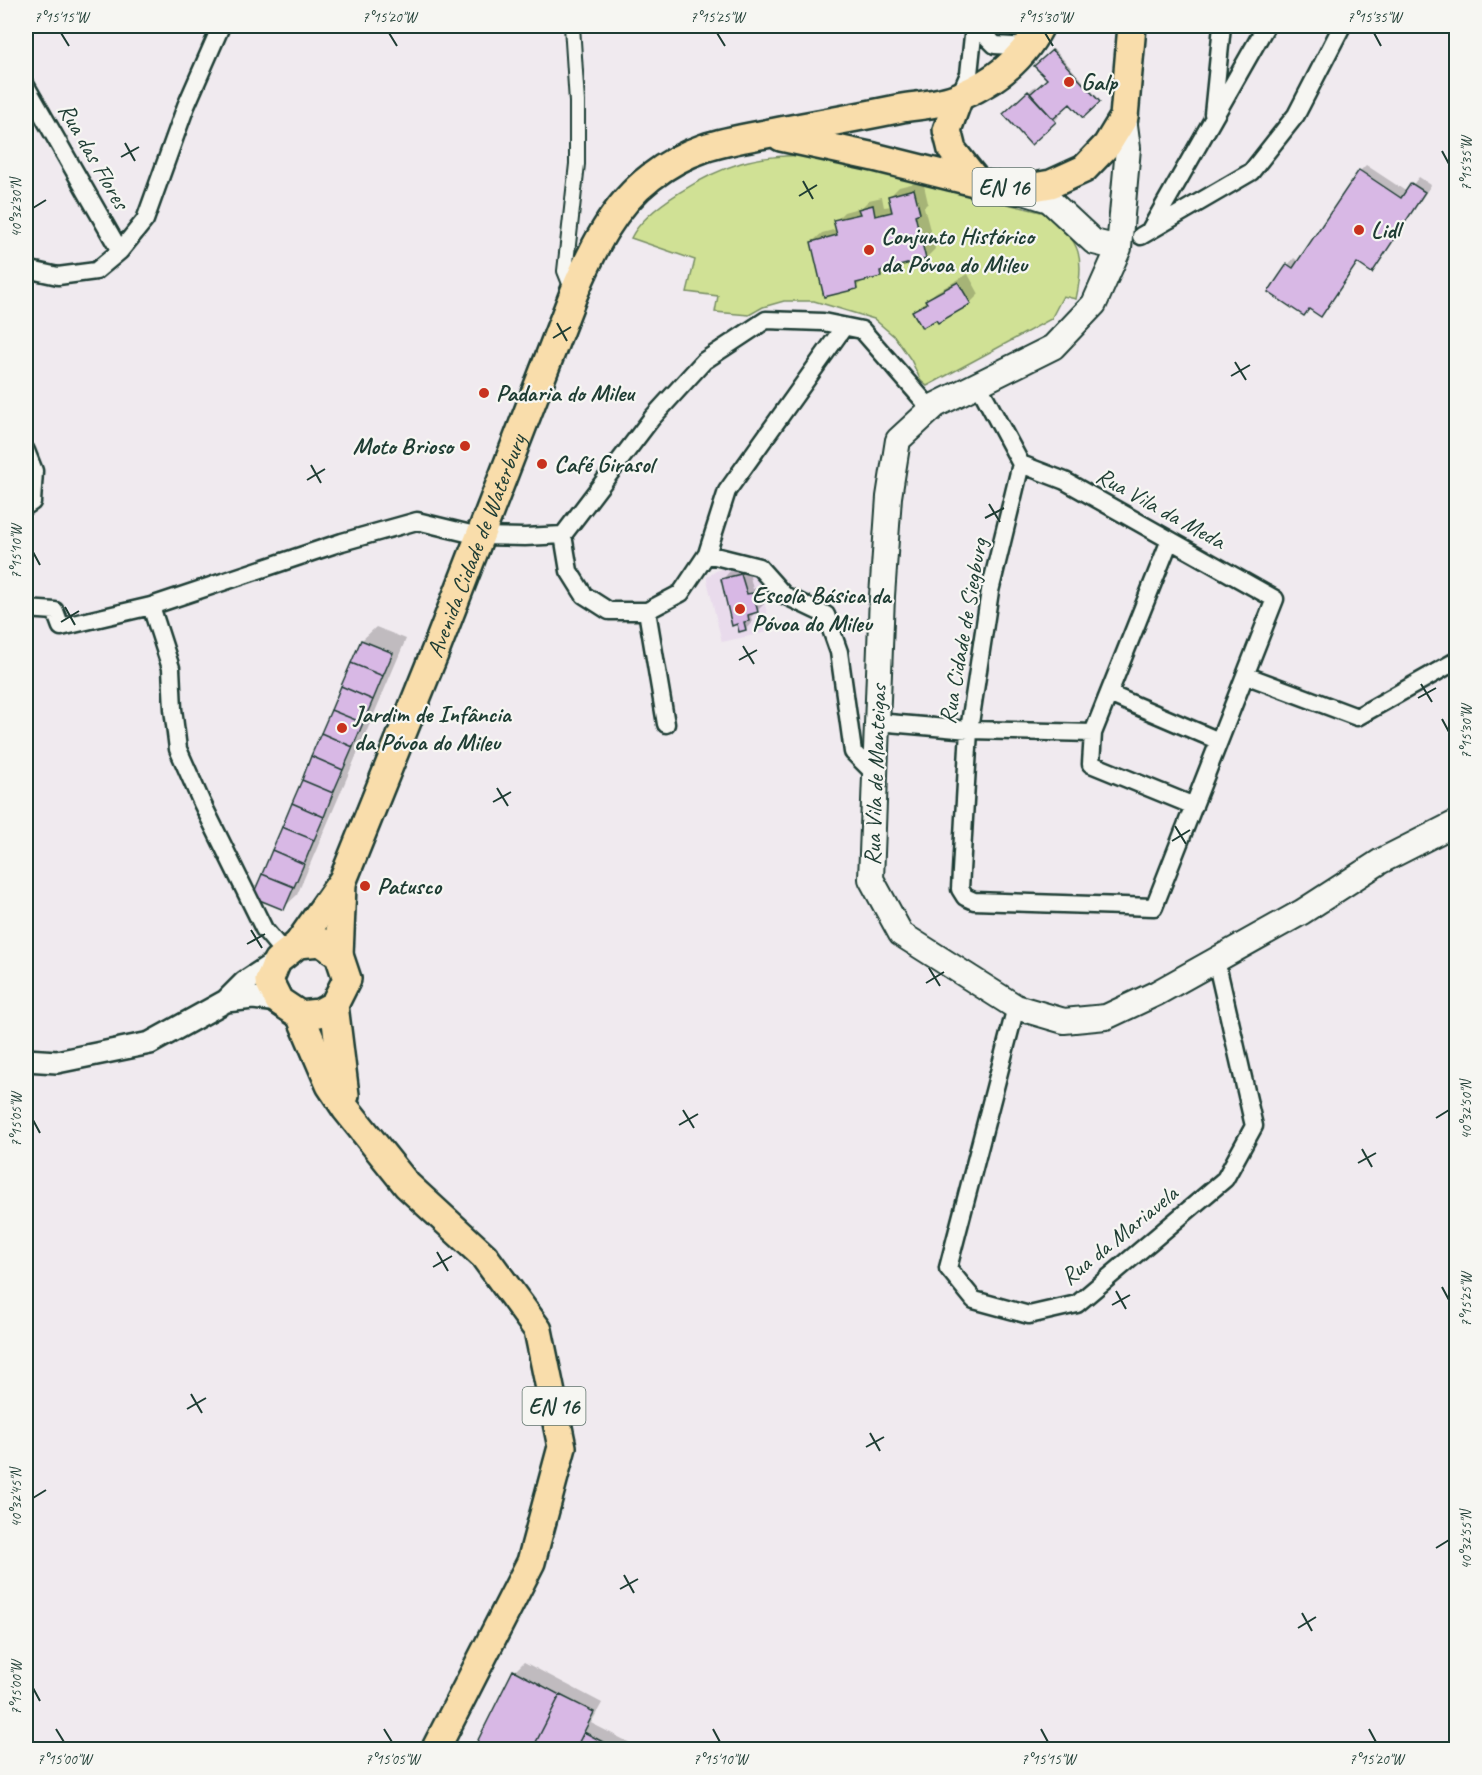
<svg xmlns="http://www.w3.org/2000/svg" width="1482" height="1775" viewBox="0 0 1482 1775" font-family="Caveat,sans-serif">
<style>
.built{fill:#e9dbec}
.green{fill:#d0e195;stroke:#788f64;stroke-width:1.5}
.shadow{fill:#0003}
.building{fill:#d8b8e5;stroke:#1f3d34;stroke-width:1.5}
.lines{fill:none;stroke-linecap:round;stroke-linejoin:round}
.pedestrian-casing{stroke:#1f3d34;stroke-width:18}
.minor-casing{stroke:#1f3d34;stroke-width:21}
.tertiary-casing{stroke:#1f3d34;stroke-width:26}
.secondary-casing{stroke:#1f3d34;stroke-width:28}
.primary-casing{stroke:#1f3d34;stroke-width:32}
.pedestrian{stroke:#f6f6f2;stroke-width:14}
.minor{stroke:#f6f6f2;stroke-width:16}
.tertiary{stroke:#f6f6f2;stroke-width:21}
.secondary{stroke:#f6f6f2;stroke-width:24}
.primary{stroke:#f9ddab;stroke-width:27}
.ticks{fill:none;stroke:#1f3d34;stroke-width:2}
.poi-dot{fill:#c8321e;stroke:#f6f6f2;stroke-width:2}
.labels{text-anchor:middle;stroke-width:4.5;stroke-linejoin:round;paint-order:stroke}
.shield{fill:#f6f6f2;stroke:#60746d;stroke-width:1.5}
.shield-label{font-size:22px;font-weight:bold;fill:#1f3d34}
.poi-label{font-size:24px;font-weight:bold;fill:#1f3d34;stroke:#f6f6f2;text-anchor:start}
.street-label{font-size:24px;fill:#1f3d34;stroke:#f6f6f2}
.neatline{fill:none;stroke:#1f3d34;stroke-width:2}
.ticks-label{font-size:15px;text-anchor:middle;fill:#1f3d34}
</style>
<rect width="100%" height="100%" fill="#f0eaef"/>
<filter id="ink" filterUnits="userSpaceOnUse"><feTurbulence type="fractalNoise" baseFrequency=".0167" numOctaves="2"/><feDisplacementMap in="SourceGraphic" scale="12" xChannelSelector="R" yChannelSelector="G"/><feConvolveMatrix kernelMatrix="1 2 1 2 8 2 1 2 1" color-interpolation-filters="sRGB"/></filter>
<g filter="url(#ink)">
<path class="built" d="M727,567L742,569L758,579L772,631L722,642L707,580V577L716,571Z"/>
<path class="green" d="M805,155L1049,214C1081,242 1085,258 1076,299L1063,296L1051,319L927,386L921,381L911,360L895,337L874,319L814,301H784L763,307L749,315L715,312L718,296L687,292L695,260L631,238C646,207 708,173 741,163C761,157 783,156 805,155Z"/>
<path class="shadow" d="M1054,49L1100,100L1083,116L1070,102L1059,112L1061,114L1055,121L1012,107L1035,86L1038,89L1049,79L1037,66Z
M1366,165L1407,192L1419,177L1431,185L1378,264L1372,271L1358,262L1327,308L1321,315L1310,308L1288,265L1294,258L1300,262L1360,171Z
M923,181L928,203L924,207L935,249L926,258L890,267L880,276L864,280L856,287L812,242L822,233L837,229L835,221L844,212L862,207L869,200L882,197L884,207L892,206L890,196L899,187Z
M968,274L979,294L970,303L914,311L936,292Z
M748,568L753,589L760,587L764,604L751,617L752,622L746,629L723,579L729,572Z
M376,627L406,639L297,895L283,908L254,896L362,640Z
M524,1662L602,1703L591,1723L644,1750H475L515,1671Z"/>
<path class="building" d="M1052,50L1100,102L1083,118L1070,104L1053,119L1030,94L1047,79L1034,66Z
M1028,91L1056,122L1031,145L1003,114Z
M1359,170L1401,198L1411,183L1425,192L1372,273L1357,263L1321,317L1309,309L1304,316L1268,292L1287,264L1293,268Z
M914,189L920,213L915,215L926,259L880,271L881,277L856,283L857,289L824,297L811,242L837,235L833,220L860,214L858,209L873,205L875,216L892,212L888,196Z
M958,282L971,304L938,323L936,320L922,328L912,311L927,303L925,300Z
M741,574L747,594L753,593L758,612L748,615L749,621L744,622L746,630L739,632L737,624L732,626L721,579Z
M361,640L393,653L383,676L351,663Z
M351,663L383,676L373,700L341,686Z
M341,686L373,700L363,723L331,710Z
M331,710L363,723L353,747L321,733Z
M321,733L353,747L343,770L311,756Z
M311,756L343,770L333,793L302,780Z
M302,780L333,793L324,817L292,803Z
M292,803L324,817L314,840L282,827Z
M282,827L314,840L304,864L272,850Z
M272,850L304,864L294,887L262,874Z
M262,874L294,887L284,910L252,897Z
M513,1670L560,1695L532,1750H473Z
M560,1695L594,1712L575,1750H532Z
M584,1732L618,1750H575Z"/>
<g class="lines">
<g class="pedestrian-casing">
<path id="pedestrian" d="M572,26L577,102V164L565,271L573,291"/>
</g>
<g class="minor-casing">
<path id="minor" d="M976,26L995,45L1027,47
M26,86L120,251
M959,97L969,74L974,26
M1213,114L1222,26
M1150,230L1266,26
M1141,236L1251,172L1296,115L1342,26
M26,269L58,276L96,271L120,251L145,220L186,106L221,26
M978,384L1021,464L990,591L969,730L960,889L965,897L974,901L1154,907L1275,599L1065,481L1021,464
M26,451L34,471L32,502L26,506
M563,535L569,571L584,595L609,611H647L681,593L707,554L727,491L844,327
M1170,540L1093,733L1091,764L1194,806
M707,554L759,567L784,595L826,615L839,652L853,752L875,774
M151,606L171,668L173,709L178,749L201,801L264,929L285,954
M26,609L55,611L61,627L151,606L342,542L417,521L479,536L525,537L563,535L652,418L704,361L766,320L823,322L862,330L931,409
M647,611L666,724
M1245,675L1357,717L1456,661
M1109,694L1219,741
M877,722L969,730L1093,733
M1016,1007L948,1268L974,1300L1029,1315L1077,1304L1225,1179L1254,1126L1216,960"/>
</g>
<g class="tertiary-casing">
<path id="tertiary" d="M226,1001L253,998L279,1001
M26,1060L57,1062L150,1043L226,1001L245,982L277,961"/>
</g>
<g class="secondary-casing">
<path id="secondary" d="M1124,117L1128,148L1119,248L1094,304L1053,347L936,405L898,440L889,497L882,596L871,879L901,934L1016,1007L1064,1021L1106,1017L1157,993L1302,912L1381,861L1456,823
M1017,190L1049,200L1094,242L1119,248"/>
</g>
<g class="primary-casing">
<g id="primary">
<path d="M959,97L947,130L952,150L978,183"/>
<path d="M781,137L874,157L978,183L1017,190L1051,184L1084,169L1107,145L1124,117L1132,26"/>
<path d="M321,942L339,955L347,979L334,1005L319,1013L300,1015L279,1001L269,981L277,961L298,944Z"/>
<path id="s1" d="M298,944L343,880L437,647L574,293C592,250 613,206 651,177C696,142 733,141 786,130C825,123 864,116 902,108C921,105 943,104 960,96C994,82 1023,59 1040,26"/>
<path d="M339,955L342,885"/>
<path d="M334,1005L345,1095"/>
<path d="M300,1015L330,1085L346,1109L407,1185L484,1256L538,1330L562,1447L531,1562L435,1750"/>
</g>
</g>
<use href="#pedestrian" class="pedestrian"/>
<use href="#minor" class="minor"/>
<use href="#tertiary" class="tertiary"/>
<use href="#secondary" class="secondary"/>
<use href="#primary" class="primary"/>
</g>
</g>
<path class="ticks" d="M61,33L69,46M389,33L397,46M717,33L725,46M1045,33L1053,46M1374,33L1381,46M125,143L135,161M1442,151L1449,164M121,157L139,147M803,181L813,199M799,196L817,185M33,208L46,200M557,323L567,341M553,338L571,327M1235,362L1246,380M1231,376L1250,365M311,465L321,483M307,480L325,469M989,504L1000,522M985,518L1004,508M33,552L40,565M65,607L75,625M61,622L79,611M743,646L754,664M739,660L757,650M1421,684L1432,702M1418,698L1436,688M1442,719L1449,732M497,788L508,806M493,802L511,792M1175,826L1186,844M1172,841L1190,830M251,930L262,948M247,944L265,934M929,968L940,986M926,983L944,972M683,1110L694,1128M1436,1118L1449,1110M33,1120L40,1133M679,1125L698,1114M1362,1149L1372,1167M1358,1163L1376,1153M437,1252L448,1271M433,1267L452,1256M1442,1287L1449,1300M1116,1291L1126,1309M1112,1305L1130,1295M191,1394L202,1413M187,1409L206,1398M870,1433L880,1451M866,1447L884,1437M33,1498L46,1490M1436,1548L1449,1540M624,1575L634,1593M620,1589L638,1579M1302,1613L1312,1631M1298,1628L1316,1617M33,1688L40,1701M56,1729L64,1742M384,1729L392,1742M713,1729L720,1742M1041,1729L1048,1742M1369,1729L1376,1742"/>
<g class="poi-dot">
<circle cx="1069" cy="82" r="6"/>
<circle cx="1359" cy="230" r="6"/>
<circle cx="869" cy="250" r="6"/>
<circle cx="484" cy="393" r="6"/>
<circle cx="465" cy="446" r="6"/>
<circle cx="542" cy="464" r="6"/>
<circle cx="740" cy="609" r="6"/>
<circle cx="342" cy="728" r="6"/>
<circle cx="365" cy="886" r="6"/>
</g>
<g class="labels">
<g class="shield">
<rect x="972.5" y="168" width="63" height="38" rx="4.5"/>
<rect x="522.5" y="1387" width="63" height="38" rx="4.5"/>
</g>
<g class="shield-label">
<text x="1004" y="195">EN 16</text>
<text x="554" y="1414">EN 16</text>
</g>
<g class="poi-label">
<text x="1081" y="90">Galp</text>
<text x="1371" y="238">Lidl</text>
<text x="881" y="244">Conjunto Histórico<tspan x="881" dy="28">da Póvoa do Mileu</tspan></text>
<text x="496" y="401">Padaria do Mileu</text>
<text x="453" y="454" text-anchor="end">Moto Brioso</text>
<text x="554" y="472">Café Girasol</text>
<text x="752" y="603">Escola Básica da<tspan x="752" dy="28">Póvoa do Mileu</tspan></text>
<text x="354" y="722">Jardim de Infância<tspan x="354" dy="28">da Póvoa do Mileu</tspan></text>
<text x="377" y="894">Patusco</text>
</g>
<g class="street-label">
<text transform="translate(94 156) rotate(60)" y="8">Rua das Flores</text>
<text transform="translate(1161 508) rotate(29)" y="8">Rua Vila da Meda</text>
<text dy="8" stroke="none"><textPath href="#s1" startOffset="438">Avenida Cidade de Waterbury</textPath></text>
<text transform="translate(963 631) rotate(-80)" y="8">Rua Cidade de Siegburg</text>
<text transform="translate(875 775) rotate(-88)" y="8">Rua Vila de Manteigas</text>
<text transform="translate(1119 1235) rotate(-39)" y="8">Rua da Mariavela</text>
</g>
</g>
<rect width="1482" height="1775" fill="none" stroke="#f6f6f2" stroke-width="66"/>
<rect x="33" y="33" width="1416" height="1709" class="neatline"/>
<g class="ticks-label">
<text x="61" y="22">7°15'15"W</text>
<text x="389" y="22">7°15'20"W</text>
<text x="717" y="22">7°15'25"W</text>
<text x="1045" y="22">7°15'30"W</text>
<text x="1374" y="22">7°15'35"W</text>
<text transform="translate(1466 164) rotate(-90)" y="5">7°15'35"W</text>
<text transform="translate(16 208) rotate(-90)" y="5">40°32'30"N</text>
<text transform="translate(16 552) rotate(-90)" y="5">7°15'10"W</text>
<text transform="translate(1466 732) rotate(-90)" y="5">7°15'30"W</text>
<text transform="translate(1466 1110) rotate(-90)" y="5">40°32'50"N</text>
<text transform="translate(16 1120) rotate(-90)" y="5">7°15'05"W</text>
<text transform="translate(1466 1300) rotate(-90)" y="5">7°15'25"W</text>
<text transform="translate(16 1498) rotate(-90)" y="5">40°32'45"N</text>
<text transform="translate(1466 1540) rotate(-90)" y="5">40°32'55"N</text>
<text transform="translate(16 1688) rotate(-90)" y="5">7°15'00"W</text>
<text x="64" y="1764">7°15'00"W</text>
<text x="392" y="1764">7°15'05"W</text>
<text x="720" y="1764">7°15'10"W</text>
<text x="1048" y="1764">7°15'15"W</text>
<text x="1376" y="1764">7°15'20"W</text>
</g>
</svg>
